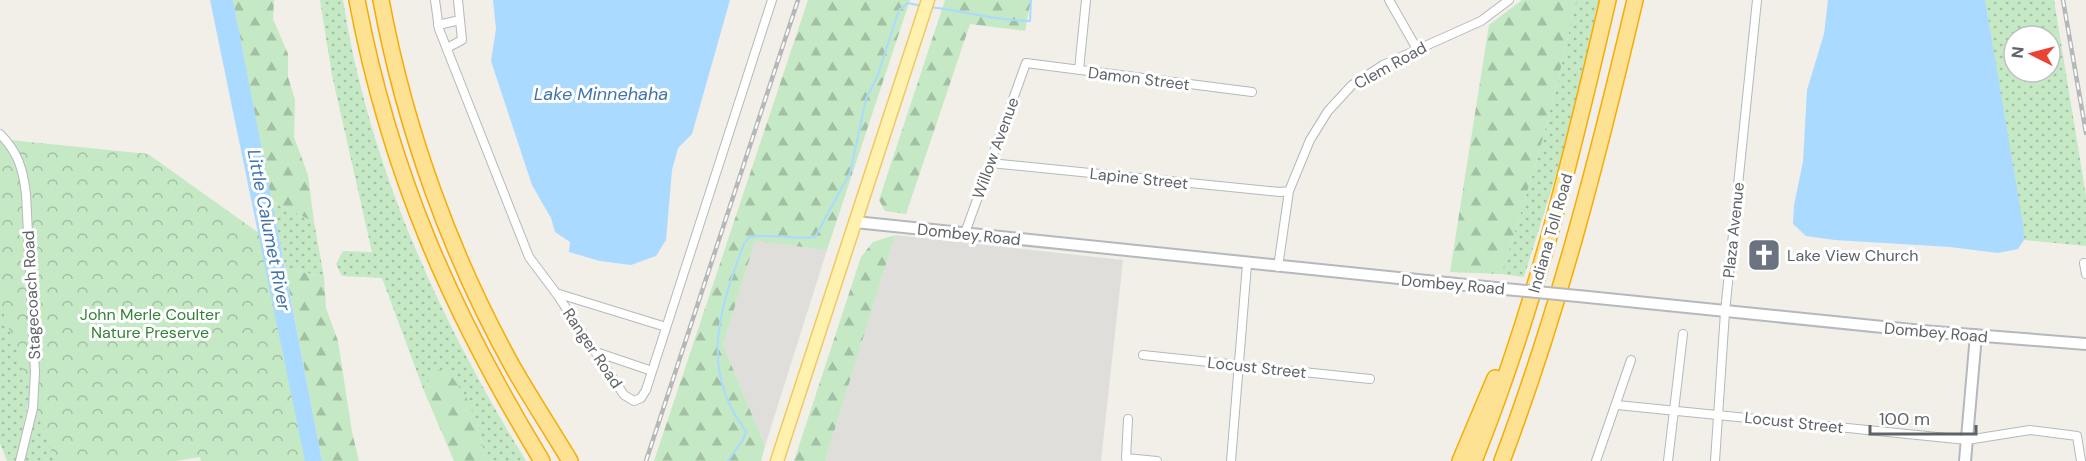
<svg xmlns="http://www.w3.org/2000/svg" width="2086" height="461" viewBox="0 0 2086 461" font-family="'DM Sans',sans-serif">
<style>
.industrial{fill:#e0deda}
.grass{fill:url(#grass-dots);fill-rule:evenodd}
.forest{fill:url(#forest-firs)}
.park{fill:url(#park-crowns)}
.water{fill:#aadaff}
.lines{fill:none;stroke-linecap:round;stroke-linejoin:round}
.stream{stroke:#aadaff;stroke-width:2}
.minor-casing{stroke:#b5b8bc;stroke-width:10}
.tertiary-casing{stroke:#b5b8bc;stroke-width:14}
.primary-casing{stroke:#f2c960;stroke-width:15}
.motorway-casing{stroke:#f9ab00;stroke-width:18}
.minor{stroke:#fff;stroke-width:8}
.tertiary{stroke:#fff;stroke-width:10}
.primary{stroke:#fff2af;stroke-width:12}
.motorway{stroke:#fde293;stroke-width:15}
.rail-casing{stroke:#b6b7b8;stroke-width:4.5}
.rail{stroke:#fff;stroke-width:2;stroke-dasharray:7;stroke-linecap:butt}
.tertiary-bridge-casing{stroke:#b5b8bc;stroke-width:14;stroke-linecap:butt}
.tertiary-bridge{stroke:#fff;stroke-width:10}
.labels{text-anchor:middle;stroke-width:6;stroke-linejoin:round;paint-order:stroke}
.street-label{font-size:16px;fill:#5f6368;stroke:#fff}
.worship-label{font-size:16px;fill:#5b616d;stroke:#fff;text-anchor:start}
.park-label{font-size:16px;fill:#348238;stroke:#fff}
.water-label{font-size:18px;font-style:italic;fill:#4174aa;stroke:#fff}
</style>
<defs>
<pattern id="grass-dots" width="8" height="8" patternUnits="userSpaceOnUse" patternTransform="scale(1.5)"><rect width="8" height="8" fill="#c5e8c5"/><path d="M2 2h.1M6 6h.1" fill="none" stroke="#a3c0a4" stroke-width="1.8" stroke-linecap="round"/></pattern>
<pattern id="forest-firs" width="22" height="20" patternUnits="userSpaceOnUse" patternTransform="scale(1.5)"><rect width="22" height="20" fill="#c5e8c5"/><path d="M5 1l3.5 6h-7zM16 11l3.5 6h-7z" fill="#a3c0a4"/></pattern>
<pattern id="park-crowns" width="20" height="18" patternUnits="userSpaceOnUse" patternTransform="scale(1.5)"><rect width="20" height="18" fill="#c5e8c5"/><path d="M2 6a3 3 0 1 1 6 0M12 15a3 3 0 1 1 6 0" fill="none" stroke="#a3c0a4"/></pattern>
</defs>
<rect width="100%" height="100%" fill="#f1efe8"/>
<path class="industrial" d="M895,235L1123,260L1101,461H825Z
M755,241L827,250L765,446L723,345Z"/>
<path class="grass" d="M320,0H343C369,166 439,319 526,461H486L477,424L433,372L424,391L382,278L342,276L336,264L343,251L372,252L332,75Z
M1576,0H1600L1572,124L1524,277L1501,274C1531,185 1557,93 1576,0Z
M1985,0H2054L2086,196V246L2024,240ZM2014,36H2050V72H2014Z
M271,200L314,222L324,277L285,268Z
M0,287L32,385L16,461H7L0,443Z
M40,398L62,461H24Z"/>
<path class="forest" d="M233,0H274L273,19L288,54V77L295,100L294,137L308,175L314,222L271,200Z
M808,0H910L827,250L755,241L723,345L765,446L761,461H654Z
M945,0H1031L1025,31L970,24L906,214L885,211L879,200Z
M1522,0H1576C1557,93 1531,185 1501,274L1450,272L1489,25Z
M895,235L825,461H794L861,257L873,242Z
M285,268L324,277L326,308L338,341L352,432L359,461H322Z
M446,368L466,397L477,424L486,461H454L424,391L433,372Z"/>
<path class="park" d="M0,139L148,154L270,241L318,461H201L200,457L176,461H55L0,303Z"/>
<path class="water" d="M210,0H233L322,461H305Z
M493,0H730L692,134L678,148L672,170L666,240L656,256L631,265L600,261L569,252L570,242L555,232L551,218L532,185L491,61L496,29Z
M1828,0H1985L2023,224L2024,240L2018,249L1998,253L1950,247L1835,240L1806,236L1793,224L1794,205L1803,162L1807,90L1824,34Z"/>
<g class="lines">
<path class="stream" d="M930,7C964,11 996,21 1030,21L1031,0
M728,461L744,438L746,431C699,370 719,310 744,244L749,237C772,233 793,240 815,237L850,173L866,99L877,77L899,10L908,3L922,6"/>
<g class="minor-casing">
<path id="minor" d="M435,0L439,29L529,257L556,293L624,395L634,401L641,398L646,390L772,0
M1389,0L1417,49
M438,25L460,20
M447,48L462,40L458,0
M1079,70L1086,0
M0,134C18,152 23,169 26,194L35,372L33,408L20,461
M990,163L1280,192L1289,191
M965,233L1026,63L1252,92
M2084,263L2086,274
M1278,267L1289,191L1310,140L1328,111L1352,85L1383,65L1481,21L1509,0
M556,293L666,327
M596,352L652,371
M1143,355L1370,379
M1617,405L1967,440L2030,430L2077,436L2081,461
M1128,419L1126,458L1157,461
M1231,461L1247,264
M1596,461L1631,360
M1668,461L1683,334
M1715,461L1725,312L1757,0"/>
</g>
<g class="tertiary-casing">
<path id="tertiary" d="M855,222L1505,289
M1588,297L1922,331L2086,344
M1965,461L1976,335"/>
</g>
<g class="primary-casing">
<path id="primary" d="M777,461L928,0"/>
</g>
<g class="motorway-casing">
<path id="motorway" d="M357,0C390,174 451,311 542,461
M381,0C405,129 451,257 515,371C533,402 552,431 570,461
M1460,461L1495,378
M1474,461C1534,312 1572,156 1608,0
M1502,461C1559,310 1598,157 1635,0"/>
</g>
<use href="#minor" class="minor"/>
<use href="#tertiary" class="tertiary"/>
<use href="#primary" class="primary"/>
<use href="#motorway" class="motorway"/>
<g class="rail-casing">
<path id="rail" d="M2063,0L2086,133
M646,461L798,0"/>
</g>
<use href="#rail" class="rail"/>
<g class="tertiary-bridge-casing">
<path id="tertiary-bridge" d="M1505,289L1588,297"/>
</g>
<use href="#tertiary-bridge" class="tertiary-bridge"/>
</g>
<defs>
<g id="church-square" transform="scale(1.725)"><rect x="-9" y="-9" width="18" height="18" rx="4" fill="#6b7280" stroke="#fff"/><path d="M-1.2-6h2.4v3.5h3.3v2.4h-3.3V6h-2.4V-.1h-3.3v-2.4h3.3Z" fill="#fff"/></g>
</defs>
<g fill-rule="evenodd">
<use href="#church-square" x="1764" y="255"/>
</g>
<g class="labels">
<g class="street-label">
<text transform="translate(1390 65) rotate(-29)" y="6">Clem Road</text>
<text transform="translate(1139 78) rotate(7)" y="6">Damon Street</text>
<text transform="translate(995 148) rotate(-70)" y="6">Willow Avenue</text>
<text transform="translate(1139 178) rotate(6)" y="6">Lapine Street</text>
<text transform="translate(1733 230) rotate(-84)" y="6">Plaza Avenue</text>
<text transform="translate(1550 233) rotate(-74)" y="6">Indiana Toll Road</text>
<text transform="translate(969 234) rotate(6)" y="6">Dombey Road</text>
<text transform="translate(1453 284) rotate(5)" y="6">Dombey Road</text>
<text transform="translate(31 295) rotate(-93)" y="6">Stagecoach Road</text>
<text transform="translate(1936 332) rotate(5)" y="6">Dombey Road</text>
<text transform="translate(593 348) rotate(56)" y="6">Ranger Road</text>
<text transform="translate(1257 367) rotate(6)" y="6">Locust Street</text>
<text transform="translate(1794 422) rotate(6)" y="6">Locust Street</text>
</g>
<g class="worship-label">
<text x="1787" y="261">Lake View Church</text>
</g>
<g class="park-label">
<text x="150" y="320">John Merle Coulter<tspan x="150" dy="18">Nature Preserve</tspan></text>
</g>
<g class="water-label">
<text x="601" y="100">Lake Minnehaha</text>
<text transform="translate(269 230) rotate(79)" y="6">Little Calumet River</text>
</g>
</g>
<g transform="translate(2032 54) rotate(276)"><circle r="28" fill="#ffffff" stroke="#bfc1c3" stroke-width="1.5"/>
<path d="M0-4.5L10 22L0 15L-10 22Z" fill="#ea4335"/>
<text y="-9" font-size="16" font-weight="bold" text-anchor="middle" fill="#5f6368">N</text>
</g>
<path d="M1870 425v9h106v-9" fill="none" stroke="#5f6368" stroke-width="3"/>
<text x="1879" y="425" font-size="18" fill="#5f6368" stroke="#ffffff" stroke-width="4.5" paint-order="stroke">100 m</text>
</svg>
